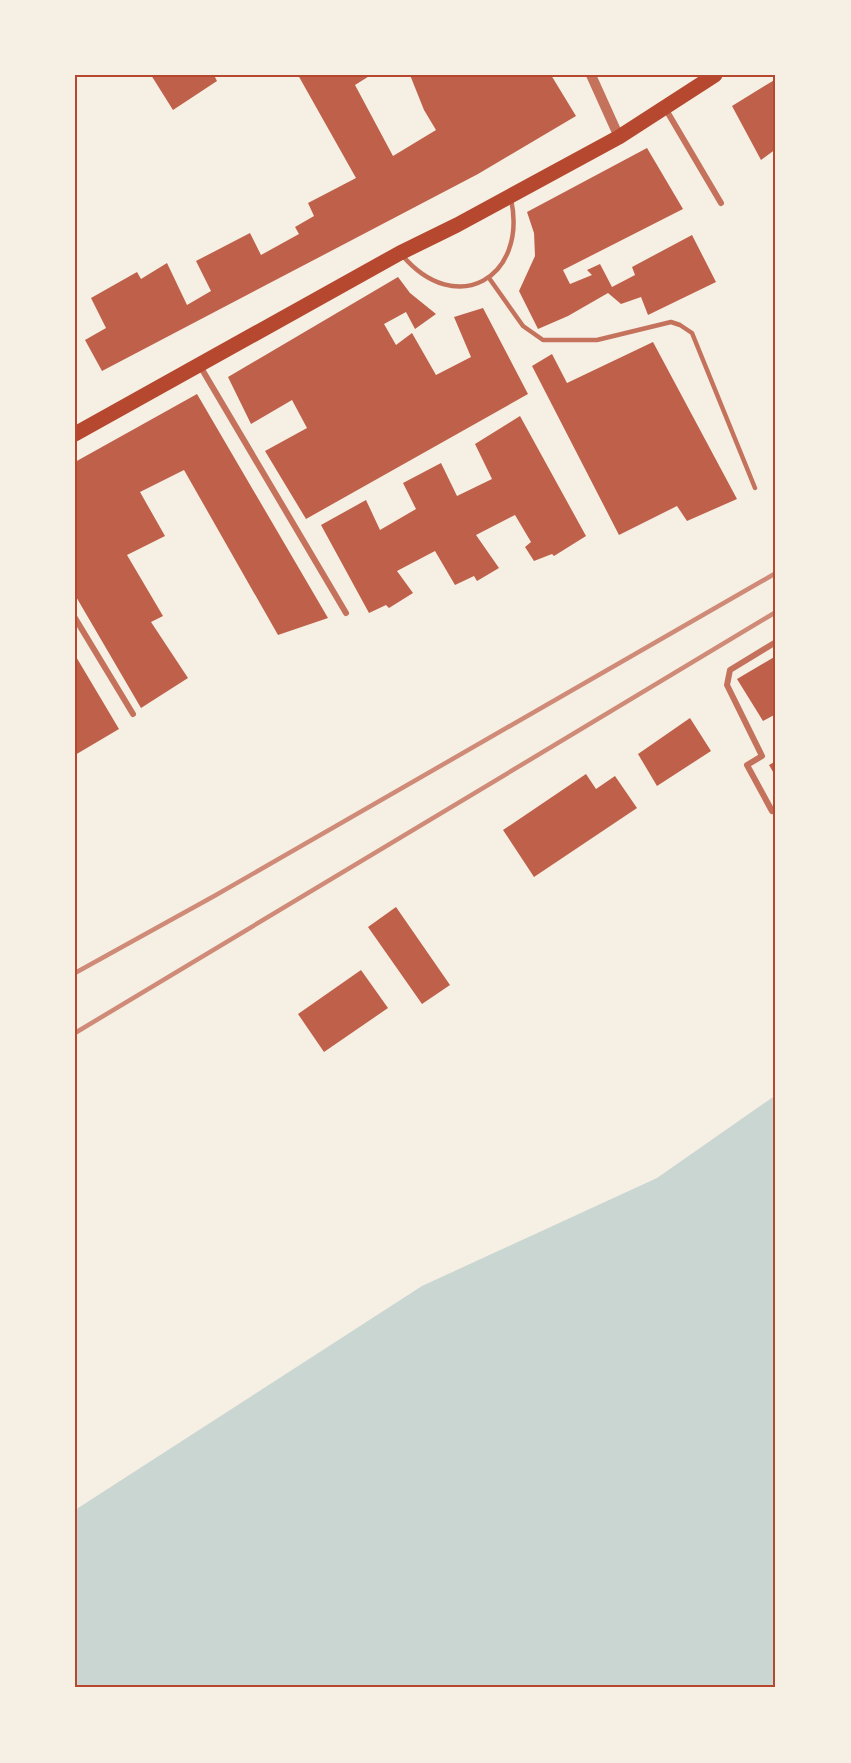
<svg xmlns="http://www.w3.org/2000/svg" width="851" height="1763" viewBox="0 0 851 1763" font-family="Roboto,sans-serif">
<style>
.water{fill:#c9d6d2}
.building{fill:#bf614a}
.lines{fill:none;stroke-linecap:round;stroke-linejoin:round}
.service{stroke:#c5725c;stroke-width:4.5}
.minor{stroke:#c5725c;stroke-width:6}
.tertiary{stroke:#c5725c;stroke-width:10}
.primary{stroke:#b5482f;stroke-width:15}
.rail{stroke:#cf8b77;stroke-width:4.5}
.neatline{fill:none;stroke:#b5482f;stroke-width:2}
</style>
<rect width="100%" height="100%" fill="#f6efe4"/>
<path class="water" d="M776,1095V1688H75V1510L422,1286L657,1178Z"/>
<path class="building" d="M151,75H214L217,81L173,110Z
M298,75H371L355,85L393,156L436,130L424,110L410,75H551L576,116L478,174L102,371L85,340L106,328L91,298L137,272L141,279L167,263L187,305L211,291L196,261L250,233L261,255L299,234L295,227L314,216L308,203L356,178Z
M776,79V136L774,137L776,149L761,160L732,106Z
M647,148L683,209L563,270L570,284L592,275L587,270L600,264L612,287L635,275L632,267L692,235L716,282L648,315L641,297L621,304L608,293L568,316L538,329L519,291L535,256L534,233L527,212Z
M398,277L410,293L436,314L415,329L406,312L384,324L396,345L412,333L436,375L471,357L454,317L483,308L528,394L306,519L265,451L307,428L292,400L251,424L228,377Z
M653,342L737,499L687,521L677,506L619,535L532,366L552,354L567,383Z
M197,394L328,618L278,635L184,470L140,492L165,536L127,555L163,616L151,622L188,678L141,708L75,595V462Z
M520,416L586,536L554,556L552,554L534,561L525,547L531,542L515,515L476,535L499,568L477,581L474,576L455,585L435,551L397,571L413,593L389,608L386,605L369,613L321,525L366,500L380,530L416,509L403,483L441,463L457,496L492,479L475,444Z
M75,655L119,729L75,755Z
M776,656V714L763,721L737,679Z
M690,718L711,751L657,786L638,754Z
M776,761V777L769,765Z
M586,774L596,789L615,776L637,808L534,877L503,830Z
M396,907L450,985L422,1004L368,927Z
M361,970L388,1008L324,1052L298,1014Z"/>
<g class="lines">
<path class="service" d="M402,255C456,319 528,278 511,199
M489,278L523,326L543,340H597L671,322L680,325L692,333L755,488"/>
<path class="minor" d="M665,108L721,203
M200,366L346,613
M75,618L133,714
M772,811L747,765L762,756L727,685L730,670L776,642"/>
<path class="tertiary" d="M591,75L619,137"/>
<path class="primary" d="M75,434L400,253L457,225L619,137L715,75"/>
<path class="rail" d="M75,973L216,895L776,573
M75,1033L776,612"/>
</g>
<rect width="851" height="1763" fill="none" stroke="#f6efe4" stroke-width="153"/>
<rect x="76" y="76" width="698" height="1610" class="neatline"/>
</svg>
